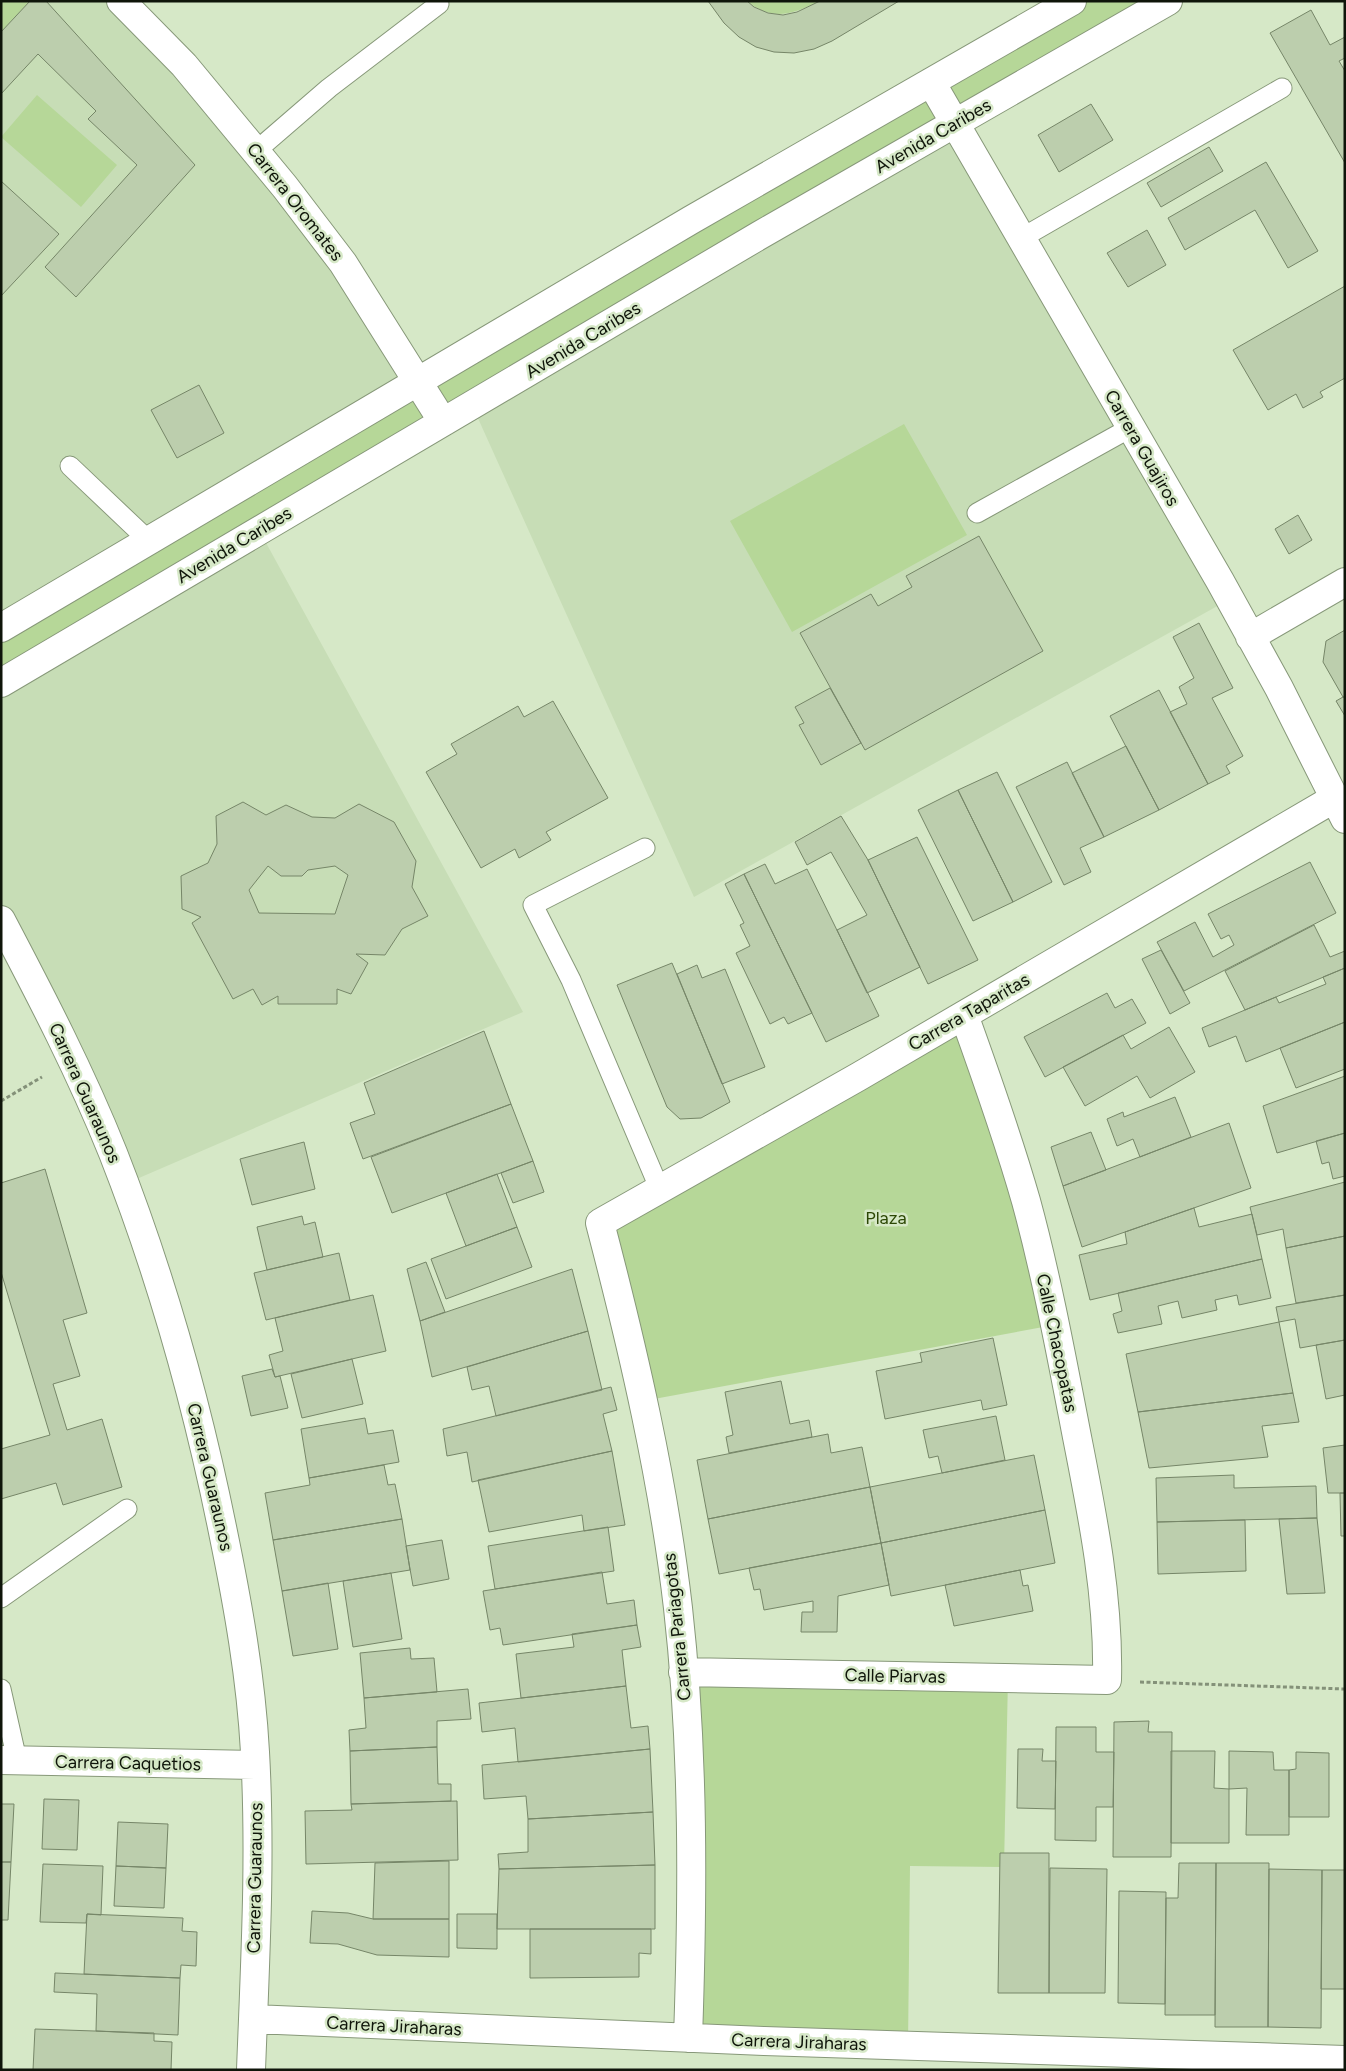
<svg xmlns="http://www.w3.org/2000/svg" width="1346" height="2071" viewBox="0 0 1346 2071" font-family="Figtree,sans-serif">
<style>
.built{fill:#c7ddb6}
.green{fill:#b6d798}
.building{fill:#bccead;stroke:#768668;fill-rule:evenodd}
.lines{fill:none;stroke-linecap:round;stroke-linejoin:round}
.service-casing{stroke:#879879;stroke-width:21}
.minor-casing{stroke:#879879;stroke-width:30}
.path{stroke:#849179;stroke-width:3;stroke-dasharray:4 2.5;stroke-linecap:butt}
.service{stroke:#fff;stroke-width:19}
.minor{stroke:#fff;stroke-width:28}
.labels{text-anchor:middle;stroke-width:5;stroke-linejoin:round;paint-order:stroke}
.street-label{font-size:18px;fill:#0f150a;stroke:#d6e8c7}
.park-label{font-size:18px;fill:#2c4705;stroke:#d6e8c7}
</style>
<rect width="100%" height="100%" fill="#d6e8c7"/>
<path class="built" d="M30,1H121L184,65L418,382L1,628V32Z
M954,124L1230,599L694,897L472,405Z
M259,530L523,1012L125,1184L1,920V683Z"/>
<path class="green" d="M1,1H30L1,32Z
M747,1H820C793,14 772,22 747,1Z
M1072,1H1168L1,683V628Z
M37,95L117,165L81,207L1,137Z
M904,424L967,535L792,632L730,521Z
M964,1015L1054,1325L643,1401L600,1223Z
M683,1672L1008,1678L1004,1867L910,1866L908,2046L688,2038Z"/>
<path class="building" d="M30,1H46L195,165L76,297L45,267L137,165L88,119L96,111L38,54L1,94V32Z
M708,1H747L754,7L768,13L783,15L797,12L820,1H899L832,41L814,49L794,53L774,52L756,47L739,37L724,23Z
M1311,10L1330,45L1345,37V58L1339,61L1345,71V163L1270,33Z
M1091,104L1113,140L1059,172L1038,135Z
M1209,147L1223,171L1161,207L1147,183Z
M1266,162L1318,251L1288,268L1255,210L1185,250L1168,218Z
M1,181L59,234L1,296Z
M1147,230L1166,265L1128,287L1107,253Z
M1345,286V378L1320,392L1323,397L1303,408L1296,394L1268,410L1233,350Z
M199,385L224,433L177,458L151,410Z
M1298,515L1312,540L1289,554L1275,529Z
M979,536L1043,651L865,750L800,633L871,594L878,606L912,587L906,576Z
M1199,623L1233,688L1212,698L1243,756L1226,766L1230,773L1208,784L1170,712L1187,704L1179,687L1194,678L1173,637Z
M1345,630V697H1343L1323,662L1326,641Z
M830,688L861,743L821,765L799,725L804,723L795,707Z
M1159,690L1208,784L1159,810L1110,716Z
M1343,697H1345V716L1336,701Z
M553,701L608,798L546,832L551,840L519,858L515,849L481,868L426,772L457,754L451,744L518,706L524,717Z
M1126,746L1159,810L1104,837L1072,773Z
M1067,762L1104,837L1080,848L1091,872L1064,885L1016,787Z
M997,772L1052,882L1013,902L958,790Z
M958,790L1013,902L973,921L918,810Z
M243,802L266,815L286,805L312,817L335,818L359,804L394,822L416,861L412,887L428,916L402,929L385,955L356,954L368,963L351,994L337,989V1004H278V996L262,1005L253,989L233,999L192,923L201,917L182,909L181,876L208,863L217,844L216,816ZM268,866L281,876H302L308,870L335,866L348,875L335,914L259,913L249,890Z
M841,816L868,860L920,967L867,993L837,930L867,915L831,852L807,865L795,842Z
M917,837L978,960L928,984L868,860Z
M1310,862L1336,913L1184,991L1157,942L1195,922L1213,957L1234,945L1229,935L1221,939L1208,914Z
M765,864L775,884L807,869L879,1016L826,1042L744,874Z
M744,874L812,1013L788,1024L784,1017L770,1024L736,953L750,946L740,925L744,923L725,884Z
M1314,925L1330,957L1345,951V968L1245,1010L1225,971Z
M1161,950L1190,1003L1170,1014L1142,959Z
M672,963L730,1102L701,1118L680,1119L667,1107L617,985Z
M697,965L702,978L725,969L765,1067L722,1084L677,974Z
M1345,968V1022L1246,1062L1236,1036L1209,1047L1202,1028L1276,997L1279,1003L1326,984L1323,977Z
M1107,993L1115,1008L1132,999L1146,1023L1045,1077L1024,1037Z
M1345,1022V1069L1296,1088L1280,1048Z
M1169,1027L1195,1072L1150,1098L1137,1076L1085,1106L1063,1067L1123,1035L1131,1049Z
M484,1031L511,1104L363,1159L350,1123L375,1114L364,1083Z
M1345,1076V1133L1277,1153L1263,1106Z
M1175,1097L1191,1137L1140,1157L1133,1139L1117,1146L1107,1119L1123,1112L1124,1117Z
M511,1104L533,1161L392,1213L371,1157Z
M1229,1123L1251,1188L1082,1247L1063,1186Z
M1091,1132L1106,1170L1063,1186L1051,1147Z
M1345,1133V1176L1333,1179L1329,1162L1322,1164L1316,1141Z
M304,1142L315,1189L252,1205L240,1159Z
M533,1161L544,1192L513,1203L501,1173Z
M45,1169L87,1313L63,1320L80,1376L53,1384L67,1430L102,1419L122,1487L63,1505L56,1483L1,1499V1449L50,1435L1,1272V1183Z
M497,1174L517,1227L466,1246L446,1193Z
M1345,1182V1236L1286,1248L1283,1229L1257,1235L1250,1207Z
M1194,1208L1199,1227L1252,1214L1262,1259L1090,1300L1079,1255L1127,1244L1125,1232Z
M302,1216L304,1225L315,1222L323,1257L267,1270L257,1227Z
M517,1227L532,1267L446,1299L431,1259Z
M1345,1236V1295L1296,1303L1286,1248Z
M339,1253L350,1300L266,1320L254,1273Z
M1262,1259L1271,1298L1239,1305L1237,1295L1215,1300L1217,1310L1182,1318L1178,1301L1158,1306L1162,1324L1118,1333L1113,1314L1122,1311L1118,1293Z
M426,1262L445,1312L420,1321L407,1269Z
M572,1269L588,1331L432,1377L420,1321Z
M373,1295L386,1351L275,1377L269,1355L283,1351L275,1318Z
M1345,1295V1340L1300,1348L1295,1319L1279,1322L1276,1307Z
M1279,1322L1293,1393L1138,1412L1126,1354Z
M588,1331L602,1390L496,1416L489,1386L472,1390L467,1367Z
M993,1338L1007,1405L983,1410L981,1400L885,1419L876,1371L922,1362L920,1353Z
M1345,1340V1395L1326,1399L1316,1345Z
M352,1359L363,1404L302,1418L291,1374Z
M272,1369L275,1377L280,1376L288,1408L251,1416L242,1376Z
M781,1381L790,1424L809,1420L812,1437L729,1453L726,1437L733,1435L725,1392Z
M611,1387L617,1410L603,1414L612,1451L472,1482L467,1452L447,1456L443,1429Z
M1293,1393L1299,1422L1262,1426L1268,1457L1149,1468L1138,1412Z
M996,1416L1005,1460L942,1473L938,1456L929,1458L923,1430Z
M365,1418L368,1434L393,1430L399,1462L309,1478L301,1429Z
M828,1434L831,1453L862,1447L870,1487L708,1519L697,1460Z
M1345,1445V1493H1328L1323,1448Z
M612,1451L625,1525L584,1531L582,1515L489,1532L478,1480Z
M1034,1455L1045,1510L881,1543L870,1487Z
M384,1465L388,1485L395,1484L402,1519L273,1540L265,1493L310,1485L309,1478Z
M1234,1475V1488L1316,1486L1317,1518L1157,1522L1156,1478Z
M870,1487L881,1543L719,1574L708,1519Z
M1340,1493H1345V1536H1341Z
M1045,1510L1055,1563L891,1596L881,1543Z
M1317,1518L1325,1593L1287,1594L1279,1519Z
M402,1519L410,1570L282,1591L273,1540Z
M1245,1520L1246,1571L1158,1574L1157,1522Z
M608,1527L614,1571L495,1589L488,1546Z
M442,1540L449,1579L413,1586L406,1546Z
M881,1543L889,1585L838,1596L837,1632H801L802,1612H813V1601L764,1610L760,1589L754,1590L749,1568Z
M1020,1570L1023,1586L1028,1585L1033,1611L954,1626L945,1585Z
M602,1572L607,1604L634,1600L637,1625L503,1645L500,1628L490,1630L483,1591Z
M391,1573L402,1639L353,1647L343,1581Z
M328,1583L338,1649L293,1656L282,1591Z
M637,1625L641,1647L622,1650L626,1686L521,1698L516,1654L574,1647L572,1634Z
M410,1648L411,1659L434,1658L437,1692L364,1698L360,1653Z
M626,1686L631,1728L648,1726L650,1749L518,1762L515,1728L482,1732L479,1703Z
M468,1689L471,1719L437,1721V1747L350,1751L349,1730L366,1728L364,1698Z
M1149,1721L1148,1732H1172L1171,1857H1113L1114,1722Z
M1056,1727H1096V1752H1114L1113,1807H1096V1841L1055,1840Z
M437,1747L438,1784H451V1801L351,1804L350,1751Z
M650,1749L653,1812L528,1819L526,1796L484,1799L482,1765Z
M1018,1749H1043L1042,1761H1056L1055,1809L1017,1808Z
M1171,1751H1215L1214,1788L1229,1789V1843H1171Z
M1229,1751L1273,1752L1274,1770H1289V1835H1246L1247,1788L1229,1789Z
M1296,1752L1329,1753V1817H1289V1770L1296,1769Z
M44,1799L79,1800L77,1850L42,1849Z
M457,1801L458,1860L306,1864L305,1811L352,1810L351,1804Z
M1,1804H14L11,1862H1Z
M653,1812L655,1865L499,1869L498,1854L528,1852V1819Z
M118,1822L168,1824L166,1868L116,1866Z
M1000,1853H1049V1993H998Z
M449,1861V1919H373L375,1863Z
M1,1862H11L8,1920H1Z
M1179,1863H1216L1215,2015H1165L1166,1898H1178Z
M1216,1863H1269L1268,2027H1215Z
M43,1864L103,1866L101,1915L87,1914L86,1923L40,1922Z
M655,1865V1929H497L499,1869Z
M116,1866L166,1868L164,1908L114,1906Z
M1050,1868L1107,1869L1105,1993H1049Z
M1269,1869L1322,1870L1321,2028L1268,2027Z
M1322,1870H1345V1989H1321Z
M1119,1891L1166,1892L1165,2004L1118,2003Z
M312,1911L348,1913L373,1919H449V1957L377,1955L338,1944L310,1943Z
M87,1914L183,1918L182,1931L197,1932L196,1966L181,1965L180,1978L84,1974Z
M457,1914H497V1949L457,1948Z
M530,1929H651V1954L639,1953V1977L530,1978Z
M55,1973L180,1978L178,2035L96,2031L97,1994L54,1992Z
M35,2029L154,2033V2041L172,2042L171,2070H33Z"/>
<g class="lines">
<g class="service-casing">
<path id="service" d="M256,151L329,88L439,4
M1020,239L1282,88
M70,466L149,541
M977,513L1130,428
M645,848L533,905L571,980L660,1190
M1,1598L127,1509
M1,1689L17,1760"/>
</g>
<g class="minor-casing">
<path id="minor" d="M121,1L184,65L285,187L343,263L443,422
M931,82L1220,581L1279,688L1345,819
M1,628L691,220L1072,1
M1250,637L1345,582
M1,683L760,235L1168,1
M1,920C41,996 81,1073 113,1153C161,1275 197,1403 223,1532C238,1605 251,1678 255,1752C261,1858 255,1964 251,2070
M683,1672L1107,1680C1109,1598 1093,1518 1077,1437C1062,1359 1047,1278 1026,1201C1008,1138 986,1076 964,1015
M1,1760L255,1765
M253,2019L764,2041L1345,2060
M688,2038C693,1895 694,1750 678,1608C663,1478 633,1349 600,1223L858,1077L1335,798"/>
</g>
<path class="path" d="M1,1101L42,1077
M1140,1682L1345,1689"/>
<use href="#service" class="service"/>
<use href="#minor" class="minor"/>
</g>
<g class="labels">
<g class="street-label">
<text transform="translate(933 136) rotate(-30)" y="6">Avenida Caribes</text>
<text transform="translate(295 202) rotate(52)" y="6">Carrera Oromates</text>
<text transform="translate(583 340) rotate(-31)" y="6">Avenida Caribes</text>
<text transform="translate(1142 448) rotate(60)" y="6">Carrera Guajiros</text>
<text transform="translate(234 545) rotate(-31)" y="6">Avenida Caribes</text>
<text transform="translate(969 1012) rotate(-30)" y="6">Carrera Taparitas</text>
<text transform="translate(85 1093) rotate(66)" y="6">Carrera Guaraunos</text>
<text transform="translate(1057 1343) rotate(78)" y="6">Calle Chacopatas</text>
<text transform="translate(210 1477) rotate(77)" y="6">Carrera Guaraunos</text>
<text transform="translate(677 1627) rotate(-96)" y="6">Carrera Pariagotas</text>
<text transform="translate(895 1676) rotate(1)" y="6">Calle Piarvas</text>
<text transform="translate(128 1763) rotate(1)" y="6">Carrera Caquetios</text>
<text transform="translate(255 1878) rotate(-89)" y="6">Carrera Guaraunos</text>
<text transform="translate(394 2026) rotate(3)" y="6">Carrera Jiraharas</text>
<text transform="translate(799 2042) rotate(2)" y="6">Carrera Jiraharas</text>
</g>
<g class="park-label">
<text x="886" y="1224">Plaza</text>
</g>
</g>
<rect width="1346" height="2071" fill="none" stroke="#0f150a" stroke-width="5"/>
</svg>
